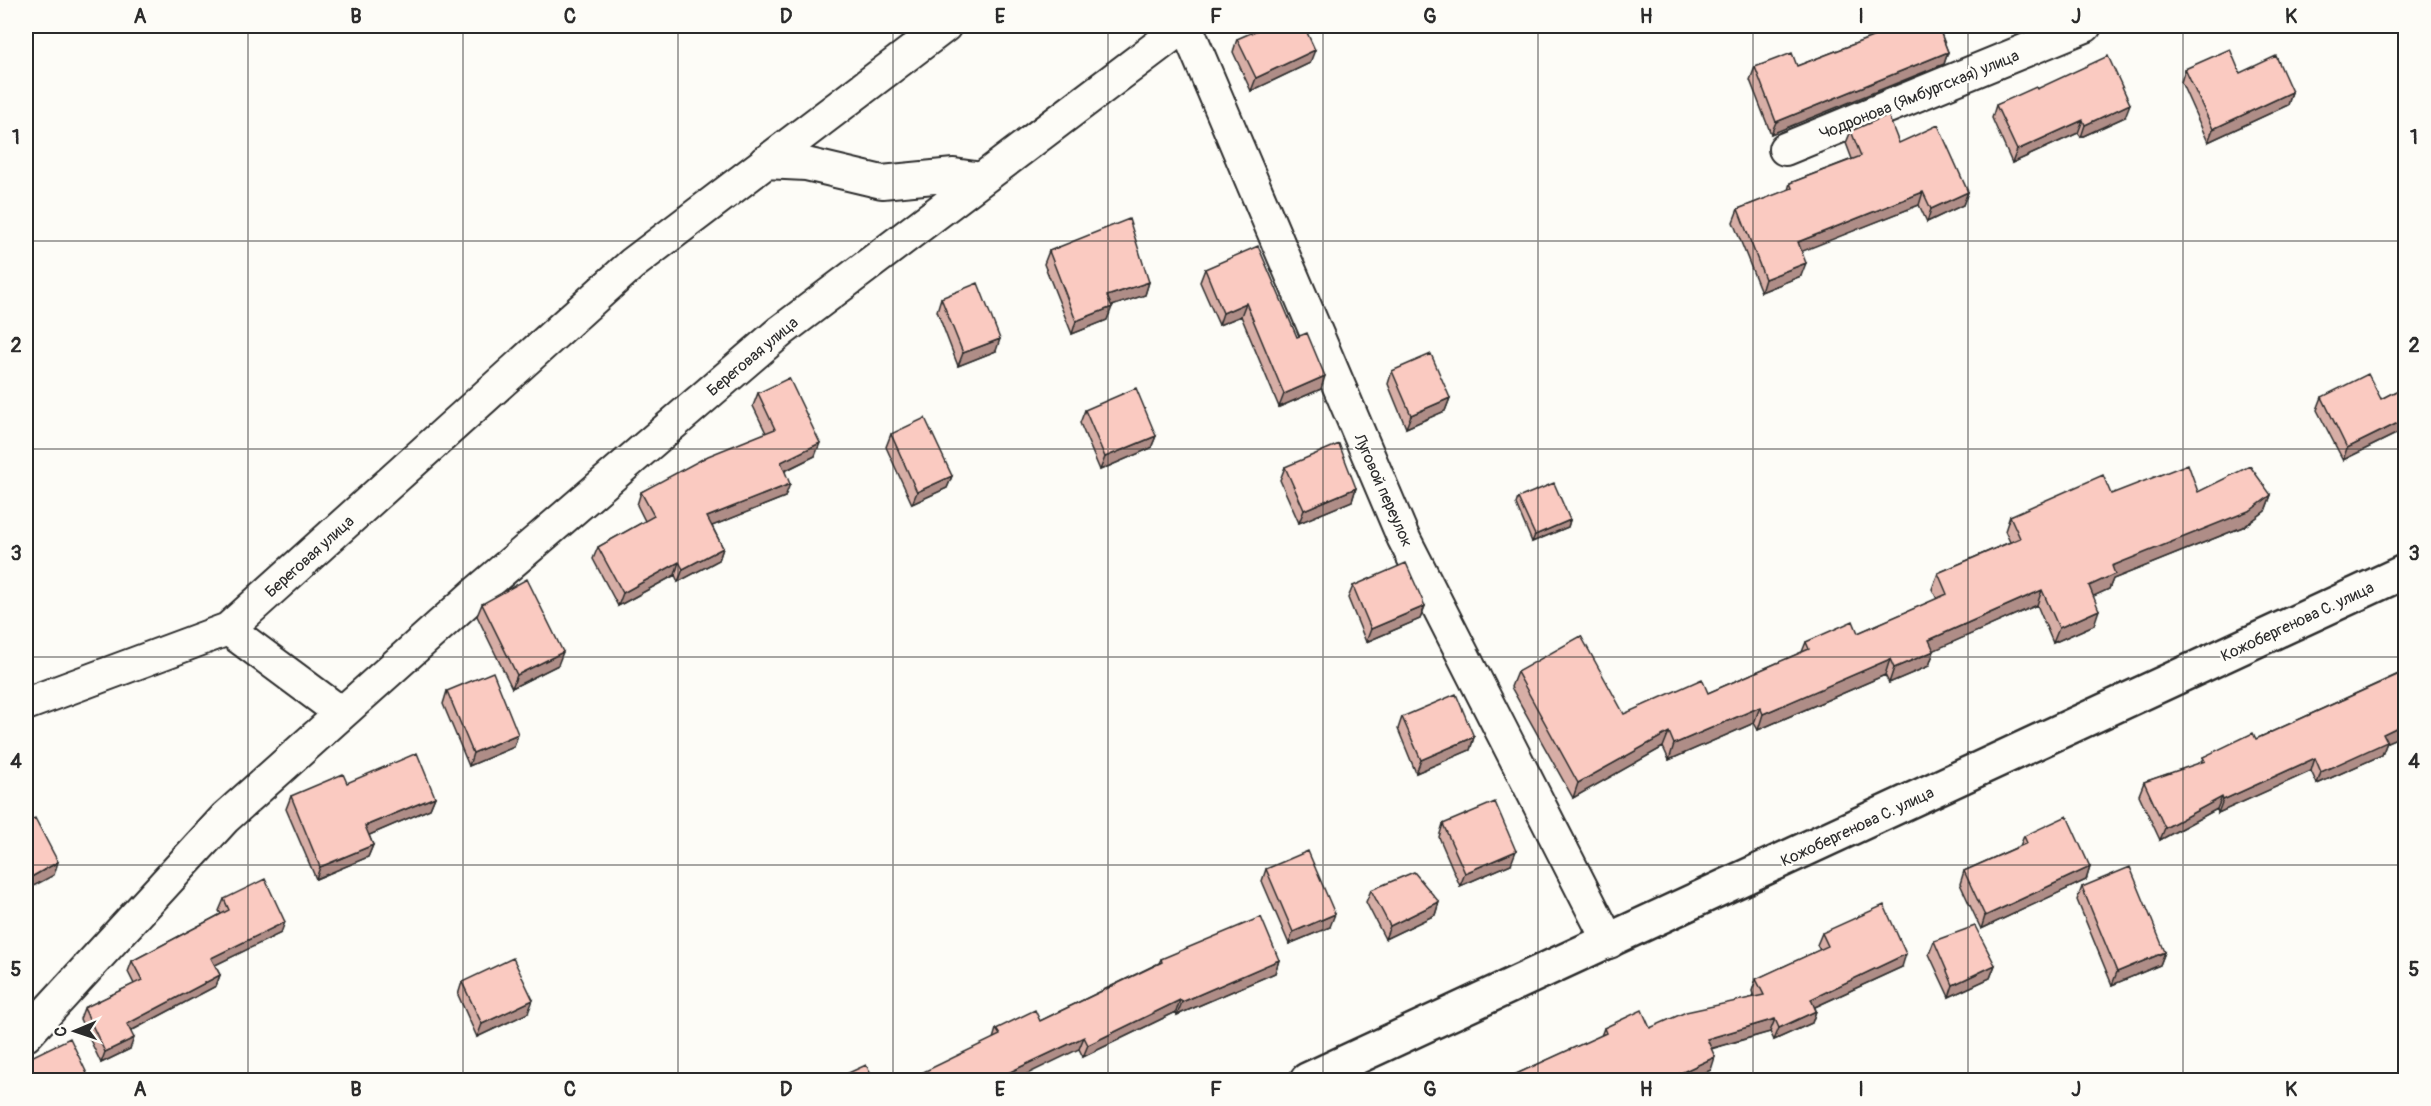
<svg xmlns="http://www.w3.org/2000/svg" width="2431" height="1106" viewBox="0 0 2431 1106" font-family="Pangolin,sans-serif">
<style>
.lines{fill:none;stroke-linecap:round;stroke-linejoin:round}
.minor-casing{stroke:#2b2b2b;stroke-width:36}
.secondary-casing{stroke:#2b2b2b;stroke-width:38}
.minor{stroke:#fdfcf7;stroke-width:32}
.secondary{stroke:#fdfcf7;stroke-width:33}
.wall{fill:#d7aea6;stroke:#2b2b2b;stroke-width:1.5}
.shaded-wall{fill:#af8d87;stroke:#2b2b2b;stroke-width:1.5}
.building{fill:#facac1;stroke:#2b2b2b;stroke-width:1.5}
.grid{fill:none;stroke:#2b2b2b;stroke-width:1.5;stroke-opacity:0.55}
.labels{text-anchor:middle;stroke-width:5;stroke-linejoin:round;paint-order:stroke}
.street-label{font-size:16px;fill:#2b2b2b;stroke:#fdfcf7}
.neatline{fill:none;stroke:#2b2b2b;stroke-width:2}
.grid-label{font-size:20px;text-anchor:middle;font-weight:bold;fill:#2b2b2b}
</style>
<rect width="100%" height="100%" fill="#fdfcf7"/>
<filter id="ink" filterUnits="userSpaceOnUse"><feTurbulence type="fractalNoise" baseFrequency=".0167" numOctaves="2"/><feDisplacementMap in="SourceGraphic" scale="12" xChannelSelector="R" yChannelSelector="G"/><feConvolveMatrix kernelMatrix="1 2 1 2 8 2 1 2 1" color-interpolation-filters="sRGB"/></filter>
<g filter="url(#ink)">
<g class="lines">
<g class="minor-casing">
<path id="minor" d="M1186,26L1403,537L1609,942
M1785,149L2085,26
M765,162L806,164L882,182L954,175L982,179
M228,629L632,264L945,26
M26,704L228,629L341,713
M26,1035L225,818L475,594L781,331L1184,26"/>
</g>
<g class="secondary-casing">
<path id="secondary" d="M1307,1080L2406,571"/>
</g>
<use href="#minor" class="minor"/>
<use href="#secondary" class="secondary"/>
</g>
<path class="wall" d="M1894,26H1938L1948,52L1944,64L1771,134L1750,80L1755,67L1797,66L1893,29Z
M1237,39L1310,63L1251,91L1233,52Z
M2185,69L2240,73L2292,92L2288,105L2208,142L2181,82Z
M2037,89L2125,117L2081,137L2078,133L2012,163L1992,118L1996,105Z
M1851,131L1899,143L1968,192L1963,205L1927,222L1919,205L1801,251V276L1761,292L1733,222L1738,209L1788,190L1790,183L1852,159L1846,143Z
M1049,251L1149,282L1145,295L1111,306L1107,320L1072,334L1044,264Z
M1205,269L1297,337L1321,389L1279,407L1241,316L1219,325L1200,282Z
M941,298L996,351L958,366L937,311Z
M1392,371L1450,398L1445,411L1406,428L1388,384Z
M2406,386V429L2343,460L2317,410L2322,397L2381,399Z
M758,393L815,456L785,471V497L712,526L723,548L719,560L678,582L675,575L618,606L593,559L598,547L645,521L637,505L641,492L766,433L753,406Z
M1085,410L1156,436L1151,448L1100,470L1080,423Z
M891,434L952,476L947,488L912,504L886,447Z
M1285,467L1356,488L1352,501L1299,523L1280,480Z
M2198,492L2271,495L2265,511L2245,526L2113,579L2109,589L2093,596L2094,625L2053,643L2037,605L1934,650L1929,666L1889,683L1885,675L1758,730L1754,723L1669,760L1663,747L1573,798L1511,687L1517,672L1624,714L1708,693L1802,652L1806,642L1858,633L1937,599L1932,589L1938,573L2010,542L2005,531L2010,516L2111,494Z
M1518,498L1570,520L1568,527L1532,542L1516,504Z
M1353,586L1425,606L1420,619L1366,642L1348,598Z
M482,604L558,665L512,688L477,616Z
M2406,669V734L2387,742L2382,755L2317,784L2311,771L2218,813L2217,809L2160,840L2139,795L2144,782L2201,763L2203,757L2256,739L2405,671Z
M447,691L518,734L514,747L469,766L443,704Z
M1402,717L1474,737L1470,750L1416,773L1398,729Z
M291,796L435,797L430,809L369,835L373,845L368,857L316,879L286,809Z
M1443,824L1511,864L1460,886L1439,837Z
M2024,836L2090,867L2086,880L1981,929L1960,884L1964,871L2020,846Z
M1266,869L1330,927L1289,944L1262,881Z
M2082,887L2165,952L2160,965L2112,985L2077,900Z
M1371,890L1439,902L1435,915L1385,939L1366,902Z
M224,899L281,933L215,965L220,975L216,986L131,1031L130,1049L101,1063L80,1019L84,1008L134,984L128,972L132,961L221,914L219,911Z
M1822,933L1902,967L1815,1007L1816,1011L1812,1023L1774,1040L1770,1032L1711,1049V1070L1687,1080H1503L1601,1036L1604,1028H1650L1754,997L1752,991L1756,979L1820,950L1817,945Z
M1934,941L1995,965L1990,978L1949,997L1929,954Z
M1161,959L1279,960L1275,973L1177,1015L1176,1012L1083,1057L1079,1049L993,1039L996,1029L1040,1021L1159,963Z
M462,982L528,1013L477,1037L458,995Z
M27,1059L90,1080H26V1062Z"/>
<path class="shaded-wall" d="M1315,50L1310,63L1251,91L1256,78Z
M1948,52L1944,64L1771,134L1776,122Z
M2292,92L2288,105L2208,142L2213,129Z
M2130,104L2125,117L2081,137L2085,125Z
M2083,120L2078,133L2012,163L2017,150Z
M1923,192L1919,205L1793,255L1798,242Z
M1968,192L1963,205L1927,222L1931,209Z
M1806,263L1801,276L1761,292L1765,279Z
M1149,282L1145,295L1103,309L1107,296Z
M1246,303L1241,316L1219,325L1223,313Z
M1112,307L1107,320L1072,334L1076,321Z
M1000,339L996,351L958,366L963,353Z
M1325,376L1321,389L1279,407L1284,394Z
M1450,398L1445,411L1406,428L1411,415Z
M2406,419V429L2343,460L2347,448Z
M1156,436L1151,448L1100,470L1105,457Z
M820,443L815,456L776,475L781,462Z
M952,476L947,488L912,504L917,492Z
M790,484L785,497L702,530L707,517Z
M1356,488L1352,501L1299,523L1304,510Z
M2271,495L2265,511L2245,526L2113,579L2109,589L2083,601L2089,586L2112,566Z
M1570,520L1568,527L1532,542L1535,535Z
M723,548L719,560L678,582L683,569Z
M679,562L675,575L618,606L623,593Z
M2042,590L2037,605L1924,655L1929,640Z
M1425,606L1420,619L1366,642L1371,629Z
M2099,610L2094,625L2053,643L2059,628Z
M1934,651L1929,666L1889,683L1894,668Z
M563,652L558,665L512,688L517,675Z
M1890,659L1885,675L1758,730L1763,714Z
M1760,707L1754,723L1669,760L1674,744Z
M2406,723V734L2387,742L2382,755L2317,784L2321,772L2383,734Z
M1669,732L1663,747L1573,798L1578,783Z
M518,734L514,747L469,766L473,753Z
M1474,737L1470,750L1416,773L1421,760Z
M2315,758L2311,771L2218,813L2223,800Z
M435,797L430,809L360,839L365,826Z
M2222,797L2217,809L2160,840L2165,828Z
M373,845L368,857L316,879L320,867Z
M1516,851L1511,864L1460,886L1465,873Z
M58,862L54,875L26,890V880Z
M2090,867L2086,880L1981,929L1985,916Z
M1439,902L1435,915L1385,939L1390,926Z
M1335,914L1330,927L1289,944L1293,932Z
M285,922L281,933L207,969L211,958Z
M2165,952L2160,965L2112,985L2117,972Z
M1906,954L1902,967L1806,1011L1811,999Z
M1279,960L1275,973L1177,1015L1182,1002Z
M1995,965L1990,978L1949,997L1953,985Z
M220,975L216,986L123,1035L127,1024Z
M533,1000L528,1013L477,1037L482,1024Z
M1180,1000L1176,1012L1083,1057L1088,1045Z
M1816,1011L1812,1023L1774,1040L1779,1028Z
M1775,1019L1770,1032L1702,1051L1707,1039Z
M1084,1037L1079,1049L1015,1080H993Z
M134,1038L130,1049L101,1063L105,1052Z
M1715,1057L1711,1070L1687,1080H1671L1672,1077Z"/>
<path class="building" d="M1267,26H1304L1315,50L1256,78L1237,39Z
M1896,26H1938L1948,52L1776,122L1755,67L1792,53L1797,66L1896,28Z
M2230,49L2240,73L2276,56L2292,92L2213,129L2185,69Z
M2108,56L2130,104L2085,125L2083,120L2017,150L1996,105L2036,87L2037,89Z
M1888,115L1899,143L1938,125L1968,192L1931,209L1923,192L1798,242L1806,263L1765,279L1738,209L1792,188L1790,183L1861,156L1851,131Z
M1129,219L1149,282L1107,296L1112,307L1076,321L1049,251Z
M1258,246L1297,337L1307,333L1325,376L1284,394L1246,303L1223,313L1205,269Z
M978,283L1000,339L963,353L941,298Z
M1431,354L1450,398L1411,415L1392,371Z
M2368,374L2381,399L2406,386V419L2347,448L2322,397Z
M789,378L820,443L781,462L790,484L707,517L723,548L683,569L679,562L623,593L598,547L654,516L641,492L708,456L775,429L758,393Z
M1136,388L1156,436L1105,457L1085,410Z
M925,418L952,476L917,492L891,434Z
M1339,444L1356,488L1304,510L1285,467Z
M2188,464L2198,492L2250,466L2271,495L2251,510L2112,566L2115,574L2089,586L2099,610L2059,628L2042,590L1929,640L1934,651L1894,668L1890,659L1763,714L1760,707L1674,744L1669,732L1578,783L1517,672L1581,636L1624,714L1702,679L1708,693L1809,649L1806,642L1853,621L1858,633L1947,594L1938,573L2020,538L2010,516L2103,475L2111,494Z
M1554,483L1570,520L1535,535L1518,498Z
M1406,563L1425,606L1371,629L1353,586Z
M527,579L563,652L517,675L482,604Z
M2406,671V723L2383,734L2387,742L2321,772L2315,758L2223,800L2222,797L2165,828L2144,782L2205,761L2203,757L2253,733L2256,739Z
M493,672L518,734L473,753L447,691Z
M1456,694L1474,737L1421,760L1402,717Z
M417,753L435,797L365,826L373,845L320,867L291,796L343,774L347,783Z
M1495,802L1516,851L1465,873L1443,824Z
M2067,816L2090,867L1985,916L1964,871L2027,843L2024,836Z
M35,818L58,862L26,880V823Z
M1308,851L1335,914L1293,932L1266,869Z
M2130,867L2165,952L2117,972L2082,887Z
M1414,872L1439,902L1390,926L1371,890Z
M265,879L285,922L211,958L220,975L127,1024L134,1038L105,1052L84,1008L142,980L132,961L229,910L224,899Z
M1884,905L1906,954L1811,999L1816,1011L1779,1028L1775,1019L1707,1039L1715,1057L1672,1077L1674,1079L1671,1080H1627L1626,1078L1622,1080H1503L1606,1033L1604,1028L1642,1010L1650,1028L1686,1012L1764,995L1756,979L1828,946L1822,933Z
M1261,917L1279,960L1182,1002L1180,1000L1088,1045L1084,1037L993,1080H907L1000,1035L996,1029L1035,1010L1040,1021L1162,962L1161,959Z
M1975,926L1995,965L1953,985L1934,941Z
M513,958L533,1000L482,1024L462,982Z
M70,1038L90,1080H36L27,1059Z
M866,1065L874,1080H833Z"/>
</g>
<path class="grid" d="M248,26V1080M463,26V1080M678,26V1080M893,26V1080M1108,26V1080M1323,26V1080M1538,26V1080M1753,26V1080M1968,26V1080M2183,26V1080M26,241H2406M26,449H2406M26,657H2406M26,865H2406"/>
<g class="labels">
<g class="street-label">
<text transform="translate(1919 94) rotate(-22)" y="6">Чодронова (Ямбургская) улица</text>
<text transform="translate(752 356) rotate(-40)" y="6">Береговая улица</text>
<text transform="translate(1384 490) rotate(66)" y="6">Луговой переулок</text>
<text transform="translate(309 556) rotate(-42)" y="6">Береговая улица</text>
<text transform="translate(2297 621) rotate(-25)" y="6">Кожобергенова С. улица</text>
<text transform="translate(1857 826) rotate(-25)" y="6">Кожобергенова С. улица</text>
</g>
</g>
<rect width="2431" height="1106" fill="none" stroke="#fdfcf7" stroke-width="66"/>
<g transform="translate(75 1031) rotate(268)" stroke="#fdfcf7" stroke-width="4.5" paint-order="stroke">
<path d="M0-4.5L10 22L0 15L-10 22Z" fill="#2b2b2b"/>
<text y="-9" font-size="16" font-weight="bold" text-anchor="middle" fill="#2b2b2b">С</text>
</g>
<rect x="33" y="33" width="2365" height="1040" class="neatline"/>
<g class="grid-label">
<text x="140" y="23">A</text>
<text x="356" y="23">B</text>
<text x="570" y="23">C</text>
<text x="786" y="23">D</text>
<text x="1000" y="23">E</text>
<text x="1216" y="23">F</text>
<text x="1430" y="23">G</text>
<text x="1646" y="23">H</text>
<text x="1861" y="23">I</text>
<text x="2076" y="23">J</text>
<text x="2291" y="23">K</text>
<text x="16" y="144">1</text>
<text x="2414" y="144">1</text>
<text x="16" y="352">2</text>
<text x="2414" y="352">2</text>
<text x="16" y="560">3</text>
<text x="2414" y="560">3</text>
<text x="16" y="768">4</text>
<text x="2414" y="768">4</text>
<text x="16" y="976">5</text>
<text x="2414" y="976">5</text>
<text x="140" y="1096">A</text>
<text x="356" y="1096">B</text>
<text x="570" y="1096">C</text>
<text x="786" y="1096">D</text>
<text x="1000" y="1096">E</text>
<text x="1216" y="1096">F</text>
<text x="1430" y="1096">G</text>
<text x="1646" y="1096">H</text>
<text x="1861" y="1096">I</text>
<text x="2076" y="1096">J</text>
<text x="2291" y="1096">K</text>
</g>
</svg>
